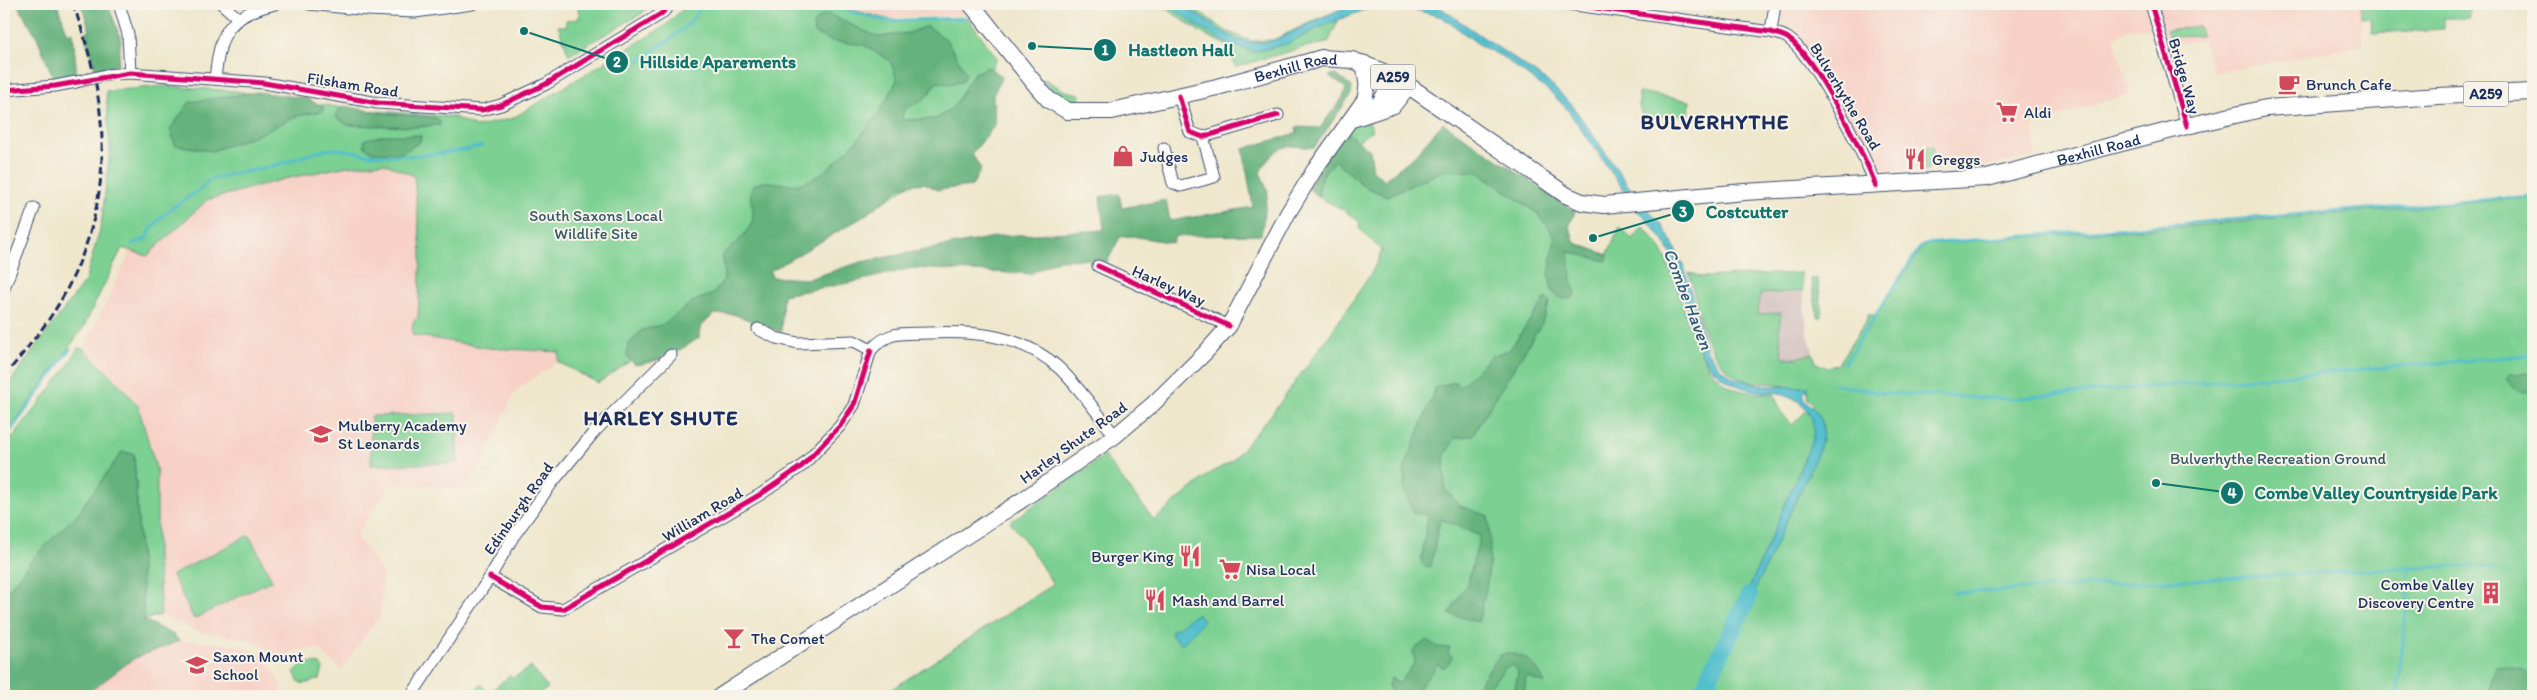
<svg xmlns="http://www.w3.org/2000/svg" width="2537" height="700" viewBox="0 0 2537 700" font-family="Itim,sans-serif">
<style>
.built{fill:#f7d1c6}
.industrial{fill:#d2bfbf}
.green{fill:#7cd092;stroke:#4c8078}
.forest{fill:#65b27c;stroke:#40706d}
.water{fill:#53bfcd;stroke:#377796}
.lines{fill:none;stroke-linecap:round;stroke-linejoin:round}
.stream{stroke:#53bfcd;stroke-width:3}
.river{stroke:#53bfcd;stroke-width:18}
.minor-casing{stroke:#3b4b6e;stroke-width:13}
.major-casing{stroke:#3b4b6e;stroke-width:17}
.highway-casing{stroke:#3b4b6e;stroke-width:18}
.minor{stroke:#fff;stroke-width:11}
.major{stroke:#fff;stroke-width:15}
.highway{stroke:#fff;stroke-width:16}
.rail{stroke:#1b2f5e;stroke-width:3;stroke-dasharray:8 4;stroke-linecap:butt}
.minor-bridge-casing{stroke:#3b4b6e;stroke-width:13;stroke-linecap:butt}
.minor-bridge{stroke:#fff;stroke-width:11}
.cycleway-casing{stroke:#f7f3e8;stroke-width:8}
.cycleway{stroke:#d6006c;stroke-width:5}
.labels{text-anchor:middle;stroke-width:4;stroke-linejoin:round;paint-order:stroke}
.shield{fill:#f7f3e8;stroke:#5d6a87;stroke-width:1}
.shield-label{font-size:15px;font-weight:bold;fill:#1b2f5e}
.street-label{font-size:16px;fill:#1b2f5e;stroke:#f7f3e8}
.poi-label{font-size:16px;fill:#1b2f5e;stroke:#f7f3e8;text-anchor:start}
.park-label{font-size:16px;fill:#33576b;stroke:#f7f3e8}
.water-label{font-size:18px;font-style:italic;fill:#2c5a7f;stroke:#f7f3e8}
.district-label{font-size:21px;font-weight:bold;letter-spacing:1px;fill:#1b2f5e;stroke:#f7f3e8}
.leader{fill:none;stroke:#0f766e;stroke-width:2}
.callout-dot{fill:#0f766e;stroke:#f7f3e8;stroke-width:2}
.mark-label{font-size:15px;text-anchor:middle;font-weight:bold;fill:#fff}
.callout-label{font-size:18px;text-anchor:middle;font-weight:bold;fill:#0f766e;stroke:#f7f3e8;stroke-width:4;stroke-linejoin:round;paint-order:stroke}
</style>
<rect width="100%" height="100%" fill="#f7f3e8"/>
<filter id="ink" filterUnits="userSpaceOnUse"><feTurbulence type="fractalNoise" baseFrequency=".02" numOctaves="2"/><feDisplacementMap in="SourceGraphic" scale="10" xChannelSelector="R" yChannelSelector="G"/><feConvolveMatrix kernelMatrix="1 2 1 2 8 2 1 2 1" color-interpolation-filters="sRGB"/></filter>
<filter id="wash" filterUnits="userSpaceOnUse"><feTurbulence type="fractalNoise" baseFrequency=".0096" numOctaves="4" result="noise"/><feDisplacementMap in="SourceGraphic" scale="20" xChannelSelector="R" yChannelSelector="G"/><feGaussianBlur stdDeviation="1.12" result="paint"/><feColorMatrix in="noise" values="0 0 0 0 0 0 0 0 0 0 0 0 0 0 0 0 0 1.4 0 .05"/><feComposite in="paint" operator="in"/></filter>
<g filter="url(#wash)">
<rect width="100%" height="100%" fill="#efe7cc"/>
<path class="built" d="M838,4H955L965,14L889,18Z
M1785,4H2360L2363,45L2214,73L2203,40L2171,44L2148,29H2127L2114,39L2130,94L2034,124L2036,156L1992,165L1879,171L1799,33L1782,23Z
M384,163L414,176L421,251L418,317L412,334L489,348L560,352L558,362L516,390L483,461L463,489L392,484L356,535L383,575L380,615L341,670L319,649L295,650L283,662L254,640L195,631L161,615L157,562V471L138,406L123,388L84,349L131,250L147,255L207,200L284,179L348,166Z
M181,640L242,646L259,654L275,672L286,696H84L133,659Z"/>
<path class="industrial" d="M1801,273L1807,331L1816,363L1772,366L1701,277Z"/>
<path class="green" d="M575,4H653L641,14L569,55L558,26H566V20L579,19L578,6Z
M688,4H831L891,20L967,17L997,58L941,161L891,198L764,270L598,383L558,362L559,352L489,348L412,335L413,322L418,317L421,251L414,176L384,163L348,166L284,179L207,200L147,256L122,248L83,328L4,437V390L85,281L101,226L110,151L106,91L166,86L235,91L351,109L454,117L476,127L513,118L665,26Z
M1160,4H1189L1226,31L1251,41L1273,40L1324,16L1343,10L1328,43L1305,47L1235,67L1229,47L1200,32Z
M2360,4H2470V18H2444V29L2372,33L2371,17L2361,18Z
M2199,26L2201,36L2169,37L2166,30Z
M1044,79L1065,91L1080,94L1079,101C1063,99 1053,93 1043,81Z
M1639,92L1690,101L1689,114L1643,118L1639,106Z
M1368,119L1372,130L1358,141L1343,130Z
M1934,146L1928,169L1924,171V147Z
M1336,161L1365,187L1387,196L1445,170L1479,172L1538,214L1569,227L1575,243L1607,255L1620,227L1632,239L1643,226C1649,234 1657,242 1662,251C1683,287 1690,365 1729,386C1742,393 1760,394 1774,394L1781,412L1792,425L1813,404L1807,398L1808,389C1794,390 1787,386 1774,384C1766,383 1756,383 1748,381C1704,369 1699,309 1689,272L1701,277L1801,273L1803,291L1760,294L1758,314L1781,313L1779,329L1783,358H1797L1813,353L1816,363L1827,367L1837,365L1867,320V315H1876L1924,244L2177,227L2533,197V696H881L1053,584L1026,542L1010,522L1104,456L1154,520L1209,474L1232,461L1271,415L1333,330L1372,272L1382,251L1359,228L1360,222L1342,209L1318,197C1318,183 1324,168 1336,161Z
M1811,279H1818L1822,317H1818Z
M78,348L84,349L123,388L138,406L157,471V556L161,615L144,620L134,454L123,452L79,512L34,557L4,596V448L66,369Z
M457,413V463L371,465V416Z
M249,535L272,580L194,619L172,575Z
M304,662L320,664L323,669L320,679L304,684L299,682L294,672Z
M531,667L548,688L535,696H472L481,684L488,694L510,675L513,678Z"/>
<path class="forest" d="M17,4H57L68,34L73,32L77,76L53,78L37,37Z
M81,4H108L121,40L118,64L96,72L84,32L90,31Z
M828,14L878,37L909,33L927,26L946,39L966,73L962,82L946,84L937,82C933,87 929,95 924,99C915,106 901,106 902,120L936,119L954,106L974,73L988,67L1002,76L993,95L995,125L972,154L981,169L972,186L938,190L924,183L902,186L863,217L770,271L772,277L808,279L861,262L1000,236L1104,230L1100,197L1119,194L1122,208L1166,200L1170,221L1253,207L1243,149L1297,133L1296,127L1320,128L1343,97L1346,88L1329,76L1335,74L1352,87L1351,94L1314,148C1284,144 1276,145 1260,172L1268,192L1261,235L1175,236L1173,243L1132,236L1120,237L1107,262L1096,259L1058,260L1030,274L912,268L854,282L783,295L781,332L733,314H714L700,328V337C679,352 660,362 635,365L627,356L628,345L642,330L664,324L694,301L713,294L724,279L723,254C733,246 752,231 753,217C754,202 747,202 753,185C771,177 785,188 802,183C826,178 864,134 878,114C885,103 891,91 897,80L890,61L864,45L831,41L814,33L813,24L821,16Z
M257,92L305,98L323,107L324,111L297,116L257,135L212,151L175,145L170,129L190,102Z
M345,106L381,113L436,118L440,121V125L417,127L347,125L337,118L336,112Z
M1443,123L1575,211L1569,227L1575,243L1608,255L1606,261L1569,252L1571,280L1576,293L1573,298L1563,299L1552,292L1549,275L1555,237L1538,214L1479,172L1445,170L1387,196L1365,187L1336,161C1324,168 1318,183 1318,197L1308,188L1343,130L1370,150L1373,170L1384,180L1412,158Z
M386,135H416L421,136L420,142L402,153L372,152L364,146L365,139Z
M1546,298L1550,302L1542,323L1472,436L1455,438L1444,457L1445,489L1460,506L1488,516C1493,551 1488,588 1478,622L1449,614L1468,582L1480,536L1440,519L1431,566L1426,567L1421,562L1428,515L1414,513L1404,490L1405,467L1436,387L1455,382L1460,387L1491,356L1509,350Z
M2533,373V393L2517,391L2506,379L2510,374Z
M122,452L134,454L144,620L174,635L179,641L133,659L84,696H4V596L34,557L79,512Z
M2533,493V537L2527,522Z
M1427,640L1437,647L1450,648L1448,653L1452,656L1449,663L1444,668L1438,664L1413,696H1394L1388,686L1391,678L1400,683L1415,662L1413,650Z
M1506,653C1528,655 1536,664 1545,684L1526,676L1524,696H1514L1518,671L1513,665L1506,667L1482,696H1470L1499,656Z
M2496,666L2533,671V696H2487Z"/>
<path class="water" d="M1168,4H1181L1224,33L1240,41L1253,43L1269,42L1282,37L1351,4H1435L1548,82L1572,105L1632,191L1661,224L1672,242L1685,270L1707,351L1720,368L1734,378L1765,386L1809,387L1803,394V398C1822,416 1827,422 1820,448L1754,592L1740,616L1743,603L1811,443C1820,418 1804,399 1779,393C1771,392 1763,393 1756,391C1741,388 1726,382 1715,371C1695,353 1693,321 1684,297C1682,293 1679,292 1677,288C1682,262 1660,232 1641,215L1567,109L1550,92L1501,56L1481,46L1442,17L1396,5H1377L1325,25L1286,44L1254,52L1226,43L1196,25Z
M1198,614L1203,620C1200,626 1188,637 1182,644L1172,636V630C1182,628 1187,617 1198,614Z"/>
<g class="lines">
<path class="stream" d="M822,4L885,21L964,18
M638,61C661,45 690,31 702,4
M132,244L146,239C155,217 178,204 198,191C204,186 208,180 216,178C238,172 261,170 283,163C302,158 319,148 338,149C347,149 356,153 365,154C402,158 446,155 482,146
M1844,364L1918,250L1925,244L2533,196
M1835,384L1882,393L2007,399L2533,355
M4,440L70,349
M2480,566L2495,567
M2409,576L2410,568
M1953,593L2402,568L2474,566
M2397,696L2409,583"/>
<path class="river" d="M1700,696L1749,596"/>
</g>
</g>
<g filter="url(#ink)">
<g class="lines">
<g class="minor-casing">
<path id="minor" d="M119,4L128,34L130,73
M222,4L239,19
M309,4L368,10L415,12L472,4
M1568,4L1771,32C1777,34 1785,35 1789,39C1815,58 1864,154 1876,186
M2151,4L2187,126
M1771,32L1775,4
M106,75L130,73L264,83L378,103L482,110L501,105L546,84L661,14L671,4
M215,79C220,32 227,16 275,4
M4,90L55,86L76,82
M1179,96L1190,132L1203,137L1278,115
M1164,148L1173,183L1181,186L1214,177L1203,137
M1098,266L1229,326
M4,288L34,208
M758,329L776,338L798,343L854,341L871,350C890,329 904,334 930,333C976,331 1023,335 1059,368C1080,388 1097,413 1115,436
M490,577L542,607L563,609L761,494L802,466L840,426L854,405L871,350
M411,696L490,577L513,537L552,483L595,431L671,355"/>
</g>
<g class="major-casing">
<path id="major" d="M1374,111L1395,78
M1351,120L1393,106L1409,86
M720,696L1022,500L1115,436L1153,404L1205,353L1229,326L1288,213L1315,169L1365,99L1367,86L1364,63"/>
</g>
<g class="highway-casing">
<g id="highway">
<path id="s1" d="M971,4L1040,90L1049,100L1068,111H1112L1217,87L1308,62L1322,58L1352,60L1381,71L1409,86L1566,195L1582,202L1604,205L1744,192L1987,178L2187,126L2266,108L2438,96L2533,92"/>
</g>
</g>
<use href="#minor" class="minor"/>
<use href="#major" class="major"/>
<use href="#highway" class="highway"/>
<path class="rail" d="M4,377C26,349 50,322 66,291C117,194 109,102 73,4"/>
<g class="minor-bridge-casing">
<path id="minor-bridge" d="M76,82L106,75"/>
</g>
<use href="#minor-bridge" class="minor-bridge"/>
<g class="cycleway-casing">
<path id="cycleway" d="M1568,4L1771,32C1777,34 1785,35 1789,39C1815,58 1864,154 1876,186
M2151,4L2187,126
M4,90L55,86L130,73L264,83L378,103L482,110L501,105L546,84L661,14L671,4
M1179,96L1190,132L1203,137L1278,115
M1098,266L1229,326
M490,577L542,607L563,609L761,494L802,466L840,426L854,405L871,350"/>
</g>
<use href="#cycleway" class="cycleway"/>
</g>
</g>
<defs>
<g id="cafe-bare" transform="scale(1.725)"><path d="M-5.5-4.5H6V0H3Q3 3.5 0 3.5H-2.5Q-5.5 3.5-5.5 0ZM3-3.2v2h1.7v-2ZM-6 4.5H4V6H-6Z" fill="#d1495b" stroke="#f7f3e8" stroke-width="2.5" paint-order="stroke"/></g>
<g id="supermarket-bare" transform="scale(1.725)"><path d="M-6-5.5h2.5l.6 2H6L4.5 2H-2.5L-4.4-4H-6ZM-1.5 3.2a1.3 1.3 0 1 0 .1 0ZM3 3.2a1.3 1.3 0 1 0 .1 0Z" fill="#d1495b" stroke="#f7f3e8" stroke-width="2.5" paint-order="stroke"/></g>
<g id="shop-bare" transform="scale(1.725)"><path d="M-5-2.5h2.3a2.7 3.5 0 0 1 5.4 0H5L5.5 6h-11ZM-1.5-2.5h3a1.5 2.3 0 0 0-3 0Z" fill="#d1495b" stroke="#f7f3e8" stroke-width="2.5" paint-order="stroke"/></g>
<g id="restaurant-bare" transform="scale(1.725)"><path d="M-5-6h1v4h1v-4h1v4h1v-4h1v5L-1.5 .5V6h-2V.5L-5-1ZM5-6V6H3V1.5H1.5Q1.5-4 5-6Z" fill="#d1495b" stroke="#f7f3e8" stroke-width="2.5" paint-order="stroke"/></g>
<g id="school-bare" transform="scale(1.725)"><path d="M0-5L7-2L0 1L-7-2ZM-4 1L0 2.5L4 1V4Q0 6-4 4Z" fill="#d1495b" stroke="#f7f3e8" stroke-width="2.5" paint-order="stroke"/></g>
<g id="building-bare" transform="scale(1.725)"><path d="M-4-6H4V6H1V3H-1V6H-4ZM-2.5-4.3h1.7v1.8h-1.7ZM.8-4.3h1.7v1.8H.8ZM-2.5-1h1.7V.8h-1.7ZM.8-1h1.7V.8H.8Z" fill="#d1495b" stroke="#f7f3e8" stroke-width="2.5" paint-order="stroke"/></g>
<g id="bar-bare" transform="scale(1.725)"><path d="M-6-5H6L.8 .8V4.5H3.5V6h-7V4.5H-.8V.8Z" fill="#d1495b" stroke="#f7f3e8" stroke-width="2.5" paint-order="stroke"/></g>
</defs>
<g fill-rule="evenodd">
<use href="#cafe-bare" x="2289" y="84"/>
<use href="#supermarket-bare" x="2007" y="112"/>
<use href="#shop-bare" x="1123" y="156"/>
<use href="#restaurant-bare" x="1915" y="159"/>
<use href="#school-bare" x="321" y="434"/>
<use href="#restaurant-bare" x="1190" y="556"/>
<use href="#supermarket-bare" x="1230" y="569"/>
<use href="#building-bare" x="2491" y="593"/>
<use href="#restaurant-bare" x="1155" y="600"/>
<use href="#bar-bare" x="734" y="638"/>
<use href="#school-bare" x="197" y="665"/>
</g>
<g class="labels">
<g class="shield">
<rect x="1370.5" y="64.5" width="45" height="25" rx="4"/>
<rect x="2463.5" y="81.5" width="45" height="25" rx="4"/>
</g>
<g class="shield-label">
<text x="1393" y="82">A259</text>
<text x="2486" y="99">A259</text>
</g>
<g class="street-label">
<text dy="6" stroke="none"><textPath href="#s1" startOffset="379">Bexhill Road</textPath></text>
<text transform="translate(2185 76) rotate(74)" y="6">Bridge Way</text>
<text transform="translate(353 84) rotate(9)" y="6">Filsham Road</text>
<text transform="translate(1846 96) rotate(59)" y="6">Bulverhythe Road</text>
<text dy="6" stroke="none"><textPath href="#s1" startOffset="1229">Bexhill Road</textPath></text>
<text transform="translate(1169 285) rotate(24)" y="6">Harley Way</text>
<text transform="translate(1073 442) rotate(-36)" y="6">Harley Shute Road</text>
<text transform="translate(518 508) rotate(-55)" y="6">Edinburgh Road</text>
<text transform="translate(702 514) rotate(-31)" y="6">William Road</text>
</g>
<g class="poi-label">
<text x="2306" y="90">Brunch Cafe</text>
<text x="2024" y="118">Aldi</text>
<text x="1140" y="162">Judges</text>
<text x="1932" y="165">Greggs</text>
<text x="338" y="431">Mulberry Academy<tspan x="338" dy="18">St Leonards</tspan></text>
<text x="1174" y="562" text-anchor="end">Burger King</text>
<text x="1246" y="575">Nisa Local</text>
<text x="2474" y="590" text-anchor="end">Combe Valley<tspan x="2474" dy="18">Discovery Centre</tspan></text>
<text x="1172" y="606">Mash and Barrel</text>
<text x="751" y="644">The Comet</text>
<text x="213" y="662">Saxon Mount<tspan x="213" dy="18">School</tspan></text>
</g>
<g class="park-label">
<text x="596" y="221">South Saxons Local<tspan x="596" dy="18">Wildlife Site</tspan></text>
<text x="2278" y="464">Bulverhythe Recreation Ground</text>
</g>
<g class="water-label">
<text transform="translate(1688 299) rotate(69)" y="6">Combe Haven</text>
</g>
<g class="district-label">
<text x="1715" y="129">BULVERHYTHE</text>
<text x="661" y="425">HARLEY SHUTE</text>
</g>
</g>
<path class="leader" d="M1032 46L1105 50M524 31L617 62M1593 238L1683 211M2156 483L2232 493"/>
<g class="callout-dot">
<circle cx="1032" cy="46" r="5"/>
<circle cx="524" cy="31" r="5"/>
<circle cx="1593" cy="238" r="5"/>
<circle cx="2156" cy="483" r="5"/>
<circle cx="1105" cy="50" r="12"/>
<circle cx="617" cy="62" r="12"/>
<circle cx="1683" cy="211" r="12"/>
<circle cx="2232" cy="493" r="12"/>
</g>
<g class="mark-label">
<text x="1105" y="55">1</text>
<text x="617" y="67">2</text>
<text x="1683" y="217">3</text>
<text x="2232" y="498">4</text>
</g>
<g class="callout-label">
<text x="1181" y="56">Hastleon Hall</text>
<text x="718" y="68">Hillside Aparements</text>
<text x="1747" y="218">Costcutter</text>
<text x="2376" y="499">Combe Valley Countryside Park</text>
</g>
<rect width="2537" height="700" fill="none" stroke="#f7f3e8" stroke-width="20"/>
</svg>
